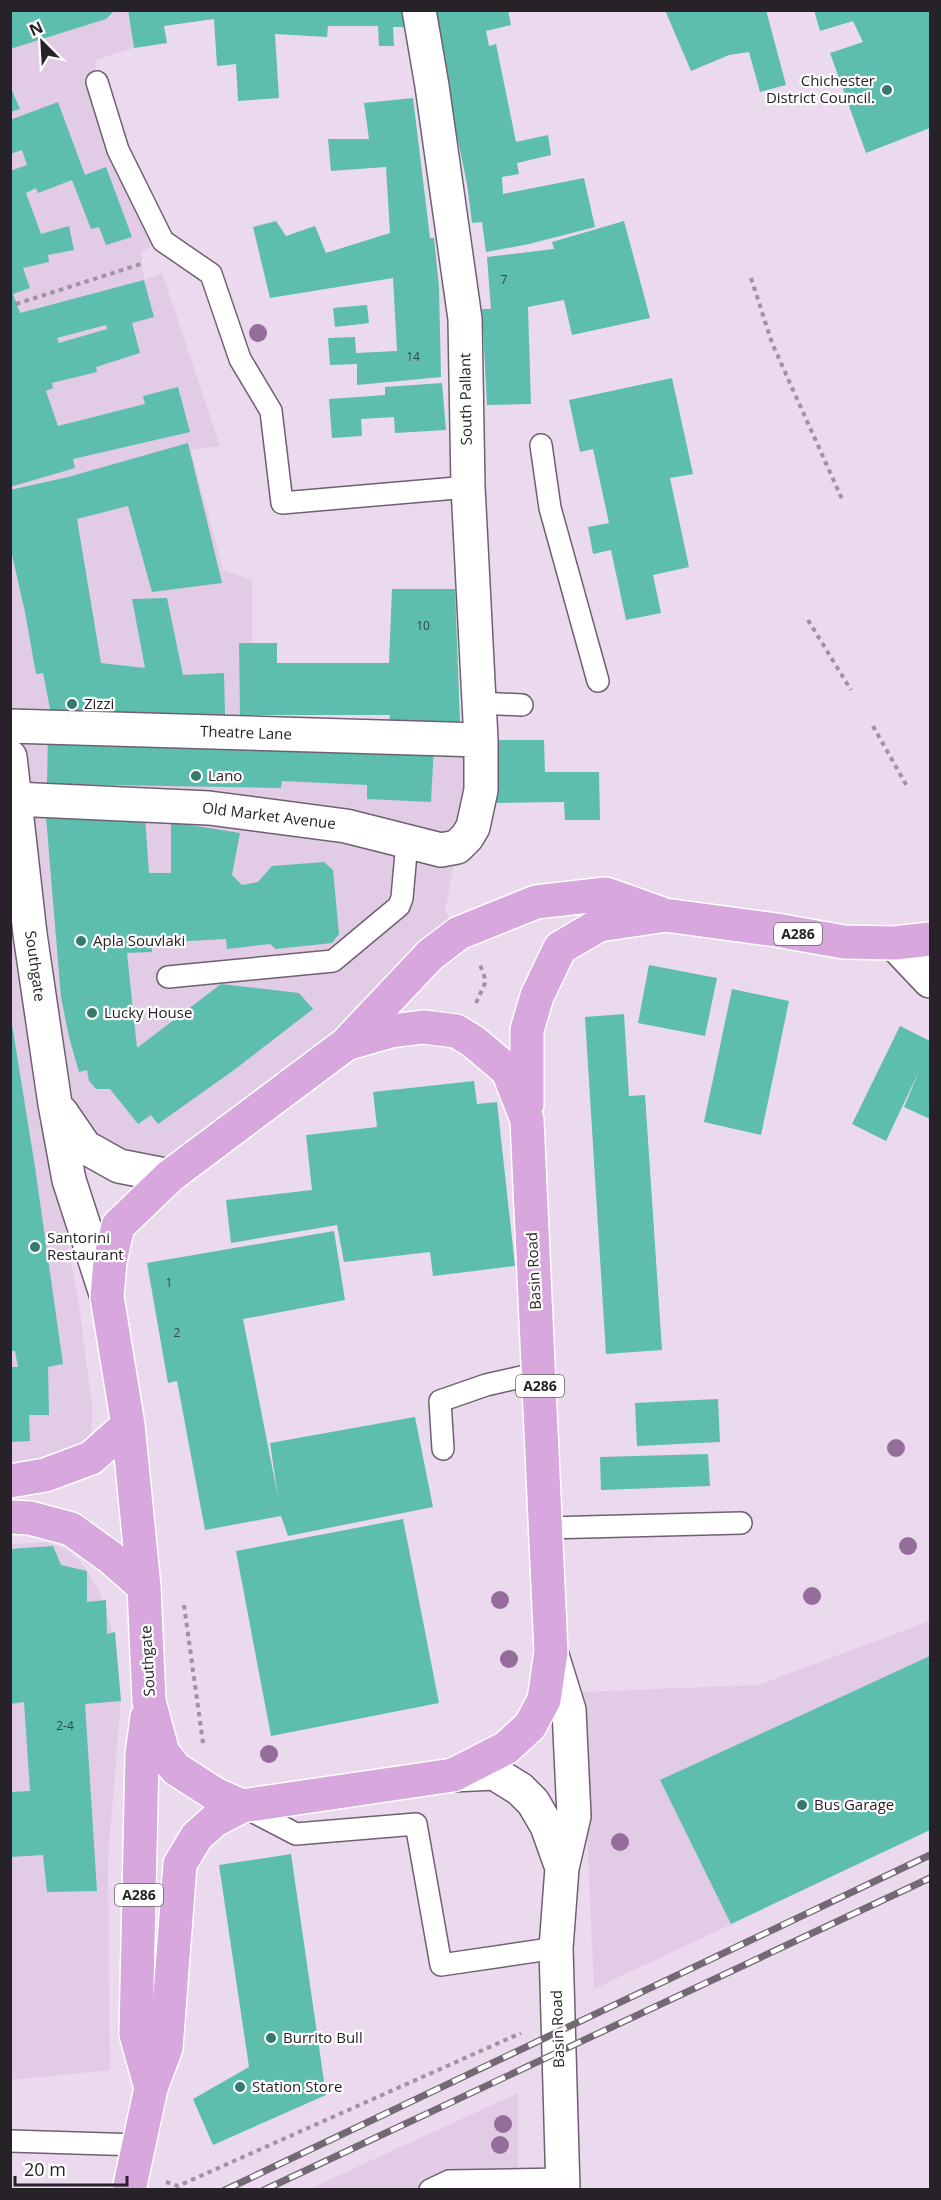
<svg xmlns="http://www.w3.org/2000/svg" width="941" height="2200" viewBox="0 0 941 2200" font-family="'Open Sans',sans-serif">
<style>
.built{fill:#e2cbe5}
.building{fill:#5dbeae;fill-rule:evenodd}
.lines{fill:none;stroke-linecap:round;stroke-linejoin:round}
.lane-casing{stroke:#6f6071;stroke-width:24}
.street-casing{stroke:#6f6071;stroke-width:36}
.secondary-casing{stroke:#6f6071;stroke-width:36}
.primary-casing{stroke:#fff;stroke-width:36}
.path{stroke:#9f92a1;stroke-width:4;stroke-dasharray:4.5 4.5;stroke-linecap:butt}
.lane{stroke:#fff;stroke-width:21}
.street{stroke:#fff;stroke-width:33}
.secondary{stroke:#fff;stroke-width:33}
.primary{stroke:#d7a7dd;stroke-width:33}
.rail-casing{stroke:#736874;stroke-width:7}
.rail{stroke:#fff;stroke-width:4.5;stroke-dasharray:14;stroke-linecap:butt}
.tree{fill:#956d9a}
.poi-dot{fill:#347a6f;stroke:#fff;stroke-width:2}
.labels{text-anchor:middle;stroke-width:4.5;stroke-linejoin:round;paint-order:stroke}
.number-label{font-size:12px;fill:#34484a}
.shield{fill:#fff;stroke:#686468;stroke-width:1.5}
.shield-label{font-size:14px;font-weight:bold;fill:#272128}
.poi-label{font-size:15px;fill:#272128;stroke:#fff;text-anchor:start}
.street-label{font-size:15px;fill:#272128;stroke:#fff}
</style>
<rect width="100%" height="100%" fill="#ebd9ed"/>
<path class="built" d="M11,11H128L134,48L95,60L97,82L163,241L141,252L144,280L162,273L220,446L191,450L223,570L252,580V643L239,644L241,733L481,740L457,847L445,911L459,933L170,1176L119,1166L55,1104L30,941L34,1074L48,1149L57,1181L79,1305L92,1406L91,1458L11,1481Z
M47,1542L66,1549L81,1562L98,1588L113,1633L121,1699L108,1858L110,2070L11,2080V1544Z
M930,1621V1830L594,1989L581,1692L758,1685Z
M518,2093V2189H309Z"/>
<path class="building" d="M10,10H115L106,19L10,49Z
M128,10H404L406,27H393L394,46H379L378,26H328L327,37L275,34L279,98L238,101L236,64L217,66L214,19L164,26L167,43L134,48Z
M431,10H508L511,25L486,31L489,46L496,44L516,142L548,135L551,155L517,163L519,174L502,177L503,194L584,178L595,227L529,244L486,252L482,222L472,223L467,184Z
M665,10H766L786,85L760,92L749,52L729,55L691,71Z
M814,10H930V128L866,153L830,53L863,42L853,21L820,31Z
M10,86L20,109L10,112Z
M413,98L430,238H434L439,287L441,377L357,385V364L330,365L328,338L355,337L356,353L397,351L393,278L270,298L253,227L276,221L286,236L315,226L326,253L390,233L386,167L331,171L328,139H369L364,103Z
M58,102L85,175L106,167L132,237L106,245L99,227L91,229L72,180L38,193L36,188L26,193L41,234L69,226L74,250L48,255L49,262L23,268L30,288L13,294L20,313L144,280L154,317L132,323L140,353L96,367L97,372L52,383L53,388L46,391L58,426L145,404L143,396L178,387L190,432L73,459L75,468L10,487V171L27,165L22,150L10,154V120ZM106,325L107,329L59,343L57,338Z
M624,221L650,318L572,335L564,300L528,307L531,404L487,405L482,309H491L487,257L554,249L552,242Z
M367,305L369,323L335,327L333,308Z
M672,378L693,474L670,478L689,567L653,575L661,613L626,620L611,550L593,554L588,527L609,523L593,449L580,452L569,400Z
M442,383L446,430L395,433L394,417L361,419L362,436L332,438L329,399L385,395V387Z
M188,443L222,583L152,592L128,506L77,519L101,663L145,668L132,599L167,598L183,675L224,673L225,715L52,719L43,673L36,674L25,612L10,546V490L68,477Z
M392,589H455L460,722L389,721L390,715H240L239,643H277V663H389Z
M48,733L434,746L431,802L367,799V785L282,781L281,788L47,784Z
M496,740H544L545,772H599L600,820H565L564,802L497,803Z
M145,816L149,873H171V822L240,833L232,875L242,885L258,882L272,866L324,862L333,870L339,934L332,943L276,949L270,944L227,949L226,939L152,943V952L127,953L137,1048L221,984L299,993L313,1009L234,1070L158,1124L151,1115L138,1124L110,1089H96L89,1081L87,1070L79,1072L69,1037L61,997L46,817Z
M649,965L717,978L705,1036L638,1023Z
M732,989L789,1001L761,1135L704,1122Z
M10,1012L35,1167L63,1364L48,1367L49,1415H29L30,1441L10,1442V1367H18L15,1351H10Z
M624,1014L629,1096L645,1095L662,1350L606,1354L585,1017Z
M900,1026L930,1041V1119L904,1107L920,1069L886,1141L852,1124Z
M474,1081L477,1104L497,1102L515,1266L433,1276L430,1252L344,1262L337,1225L231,1243L226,1200L312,1190L306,1135L377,1127L373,1092Z
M334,1231L345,1300L243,1319L278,1497L270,1443L415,1417L433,1507L288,1536L281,1516L205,1530L177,1381L168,1383L147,1263Z
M718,1399L720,1442L637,1446L635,1403Z
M708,1454L710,1486L601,1490L600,1457Z
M403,1519L439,1703L271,1736L236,1551Z
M53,1546L61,1565L87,1571V1602L106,1600L107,1634L115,1632L121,1701L85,1704L97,1891L47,1892L43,1855L10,1857V1792L30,1791L24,1702L10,1704V1549Z
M930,1656V1830L731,1924L660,1780Z
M291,1854L326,2095L213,2145L193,2099L249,2067L219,1865Z"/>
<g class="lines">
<g class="lane-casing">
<path id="lane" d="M97,82L118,150L163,241L211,274L240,359L271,411L282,503L468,487
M541,445L550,508L598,681
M479,703L522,705
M168,977L333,961L399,906L402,898L407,842
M443,1449L440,1401L486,1385L539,1373
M546,1528L741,1523
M242,1806L296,1834L416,1824L441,1965L556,1948
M10,2141L140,2145
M430,2190L449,2181L563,2179"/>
</g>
<g class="street-casing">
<path id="street" d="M10,726L481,740
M10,757L30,934L55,1104L69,1180L107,1297
M14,799L209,808L346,826L441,850L457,847L467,837L473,827L481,790V740L468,487L465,319L432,86L419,10
M894,943L930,981
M61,1112L85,1147L119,1166L170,1176"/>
</g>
<g class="secondary-casing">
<path id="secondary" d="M551,1652L569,1710L574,1816L562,1868L556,1948L563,2190
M453,1775L494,1773L520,1789L533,1802L547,1826L562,1868"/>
</g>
<g class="primary-casing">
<path id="primary" d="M346,1044L391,1031L423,1027L456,1031L474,1042L508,1071L527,1120L551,1652L544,1700L530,1726L506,1748L453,1775L242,1806L215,1794L176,1769L163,1753L149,1701L144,1587L128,1425L107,1297L110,1261L118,1226L170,1176L346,1044L430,955L459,933L536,902L606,894L665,915L776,930L844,942L894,943L930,939
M527,1104V1030L537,996L560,948L599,925L660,916
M10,1481L45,1475L91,1458L128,1425
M10,1517L30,1518L71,1529L110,1557L144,1587
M147,1717L142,1755L136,2034L151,2088
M129,2190L151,2088L166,2048L180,1864L197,1836L215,1820L242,1806"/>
</g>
<path class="path" d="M751,278L772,343L842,499
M16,304L144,263
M808,620L851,690
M873,726L908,788
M476,1003L486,981L479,962
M184,1605L203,1743
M166,2182L178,2186L521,2033"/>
<use href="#lane" class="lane"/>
<use href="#street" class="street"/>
<use href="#secondary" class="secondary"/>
<use href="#primary" class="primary"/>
<g class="rail-casing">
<path id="rail" d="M225,2190L930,1855
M264,2190L930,1878"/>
</g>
<use href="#rail" class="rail"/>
</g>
<g class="tree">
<circle cx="258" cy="333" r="9"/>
<circle cx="896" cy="1448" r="9"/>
<circle cx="908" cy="1546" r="9"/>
<circle cx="812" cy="1596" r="9"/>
<circle cx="500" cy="1600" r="9"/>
<circle cx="509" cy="1659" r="9"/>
<circle cx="269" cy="1754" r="9"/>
<circle cx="620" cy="1842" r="9"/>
<circle cx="503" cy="2124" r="9"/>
<circle cx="500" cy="2145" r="9"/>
</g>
<g class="poi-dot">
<circle cx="887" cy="90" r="6"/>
<circle cx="72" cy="704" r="6"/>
<circle cx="196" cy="776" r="6"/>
<circle cx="81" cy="941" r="6"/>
<circle cx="92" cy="1013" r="6"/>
<circle cx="35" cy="1247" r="6"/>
<circle cx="802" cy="1805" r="6"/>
<circle cx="271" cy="2038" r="6"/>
<circle cx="240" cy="2087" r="6"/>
</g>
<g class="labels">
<g class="number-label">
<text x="504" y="284">7</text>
<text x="413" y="361">14</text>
<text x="423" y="630">10</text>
<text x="169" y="1287">1</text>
<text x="177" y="1337">2</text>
<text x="65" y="1730">2-4</text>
</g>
<g class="shield">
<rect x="774" y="923" width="48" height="22" rx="4.5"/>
<rect x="516" y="1375" width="48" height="22" rx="4.5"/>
<rect x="115" y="1884" width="48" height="22" rx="4.5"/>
</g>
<g class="shield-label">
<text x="798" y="939">A286</text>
<text x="540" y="1391">A286</text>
<text x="139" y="1900">A286</text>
</g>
<g class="poi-label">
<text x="875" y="86" text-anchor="end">Chichester<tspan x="875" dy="17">District Council.</tspan></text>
<text x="84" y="709">Zizzi</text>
<text x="208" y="781">Lano</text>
<text x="93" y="946">Apla Souvlaki</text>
<text x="104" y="1018">Lucky House</text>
<text x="47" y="1243">Santorini<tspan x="47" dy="17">Restaurant</tspan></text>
<text x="814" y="1810">Bus Garage</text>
<text x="283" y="2043">Burrito Bull</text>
<text x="252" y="2092">Station Store</text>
</g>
<g class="street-label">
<text transform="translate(466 399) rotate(-91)" y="5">South Pallant</text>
<text transform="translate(246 733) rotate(2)" y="5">Theatre Lane</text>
<text transform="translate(269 816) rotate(7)" y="5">Old Market Avenue</text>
<text transform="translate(35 966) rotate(82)" y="5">Southgate</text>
<text transform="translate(534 1271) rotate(-93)" y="5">Basin Road</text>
<text transform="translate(148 1661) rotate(-93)" y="5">Southgate</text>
<text transform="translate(558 2029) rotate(-92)" y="5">Basin Road</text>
</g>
</g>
<rect width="941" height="2200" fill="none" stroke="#272128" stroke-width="24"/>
<g transform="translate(42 42) rotate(336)" stroke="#ffffff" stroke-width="4.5" paint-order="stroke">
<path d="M0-4.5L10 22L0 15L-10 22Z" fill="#272128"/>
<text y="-9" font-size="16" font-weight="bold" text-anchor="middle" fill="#272128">N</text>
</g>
<path d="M15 2176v9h112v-9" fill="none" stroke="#272128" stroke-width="3"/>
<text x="24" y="2176" font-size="18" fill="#272128" stroke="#ffffff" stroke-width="4.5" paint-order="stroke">20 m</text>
</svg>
